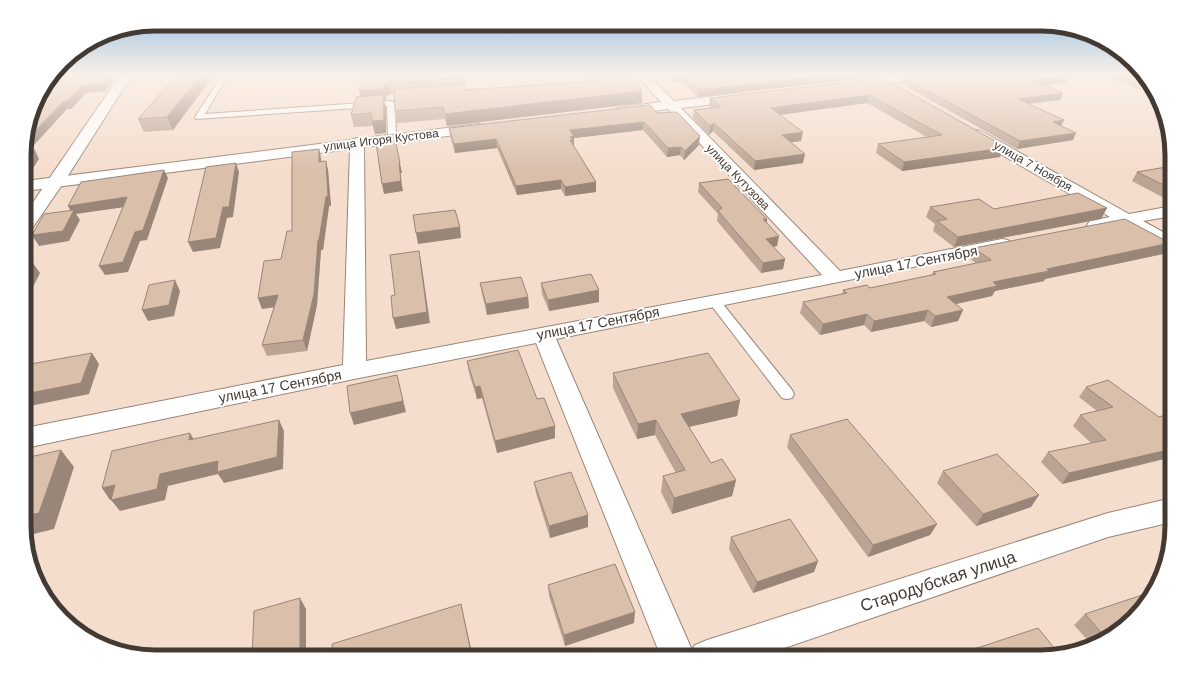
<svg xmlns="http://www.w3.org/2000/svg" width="1196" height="681" viewBox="0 0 1196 681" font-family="Helvetica,sans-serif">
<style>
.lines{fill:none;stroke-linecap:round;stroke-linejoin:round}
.lane-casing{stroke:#9a8576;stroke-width:2}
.street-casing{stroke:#9a8576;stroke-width:2}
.secondary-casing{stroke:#9a8576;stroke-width:2}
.lane{fill:#fff;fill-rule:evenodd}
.street{fill:#fff;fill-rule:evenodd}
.secondary{fill:#fff;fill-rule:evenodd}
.wall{fill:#bba493}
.shaded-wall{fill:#998678}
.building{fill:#dabfab;stroke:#998678}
.labels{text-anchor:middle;stroke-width:4;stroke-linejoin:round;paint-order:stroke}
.far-street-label{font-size:12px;fill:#433a33;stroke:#fff}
.street-label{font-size:14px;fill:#433a33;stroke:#fff}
.near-street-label{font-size:17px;fill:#433a33;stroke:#fff}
.rim{fill:none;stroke:#433a33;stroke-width:5}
</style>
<rect width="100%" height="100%" fill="#f5ddcd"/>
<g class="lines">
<g class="lane-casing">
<path id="lane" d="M222,75H228L205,114L391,101L395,103L396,138L392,140L388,138L387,106L196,119L195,117Z
M555,75H561L568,86L567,88L548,89V85L560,84Z
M714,297L718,298L792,390L794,394L792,398L787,399L782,398L708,301L710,298Z"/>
</g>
<g class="street-casing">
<path id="street" d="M636,75H648L674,101L739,93L743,94L745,97L743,100L739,101L681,108L840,271L1002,239L1008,240L1011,244L1008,248L1002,249L556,339L692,650L695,645L707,640L1108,513L1172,498V522L1108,537L758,657H661L536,343L354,379L25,448V428L343,365L350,149L25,191V181L351,140L357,138L361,139L478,124L483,125L485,128L483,131L478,132L364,147L366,361L822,275L668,109L622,115L617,114L616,111L617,108L661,102Z
M897,75H934L932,77L928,78L856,87L852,86L850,83L852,80L856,79Z
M976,130L981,131L1129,214L1172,206V216L1143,221L1172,237V250L1166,249L1124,225L1096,230L1090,229L1087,225L1090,221L1110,217L971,137L969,134L971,131Z"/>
</g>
<g class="secondary-casing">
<path id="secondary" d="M120,75H132L64,182L31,230L25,231V214Z"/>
</g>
<use href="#lane" class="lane"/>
<use href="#street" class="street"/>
<use href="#secondary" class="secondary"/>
</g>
<path class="wall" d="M177,75L173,130L144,132L138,119Z
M363,75H464L465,90L588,81L584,75H629L642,91V103L447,126L445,119L397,123L395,111L394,93L391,94L386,96V100H384L386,108V133L375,134L373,126L354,127L351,115L360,97Z
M665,75H875L872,77L698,97L681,81L673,82Z
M1102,75H1142L1150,82L1154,95Z
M1070,76L1067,82L1044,85L1063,93L1060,100L1028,104L1064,120L1061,126L1073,140L1017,149L900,83L902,77Z
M883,78L999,143L998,145L1003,148L1000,157L902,171L876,153L878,144L927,137L867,103L780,115L801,141L791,142L803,163L754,170L713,131L709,135L693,118L694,110L711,108L709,106L710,98Z
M657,113L699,145L684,160L680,155L667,157L643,130L574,138V145H573L596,182V192L565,196L561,189L517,195L497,148L455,153L450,136L449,128Z
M321,158V161L328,170L331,206H329L323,250H321L317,305L307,351L267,356L262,345L274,307L262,309L258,298L281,259Z
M1172,166V197L1164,198L1132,181L1137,172Z
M699,183L767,219V223L777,246L773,247L785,259L783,269L761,273L717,221L718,214L698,192Z
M930,207L994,209L1107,208L1101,219L954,247L933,231L935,224L926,217Z
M1170,243L1163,254L1045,279L1044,281L995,291L992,296L956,304L963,310L958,321L931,327L924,321L871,332L864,325L820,335L800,313L803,302L842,294L843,290L870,288L932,275L933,272L976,263L969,258L974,248Z
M480,283L528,297L529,308L487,315L482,294Z
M541,283L599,290V302L549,311L542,294Z
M467,361L537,399L555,438L497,453L482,398L477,399L469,373Z
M613,373L740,400L737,416L689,427L711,463L736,480L732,496L672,514L661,492L663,476L676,473L655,435L637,439L613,388Z
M1086,387L1159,417L1172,413V457L1062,484L1041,462L1048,452L1091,443L1073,426L1080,415L1097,411L1079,397Z
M790,435L937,524L930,535L868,557L787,447Z
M943,471L1039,495L1031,507L976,526L937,483Z
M534,482L588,527L550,538L536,493Z
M731,537L818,561L814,572L753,593L729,549Z
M548,585L634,623L565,646L549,596Z
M1153,593L1107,639L1091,644L1074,625L1085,614Z
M971,650L1050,657H966Z"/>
<path class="shaded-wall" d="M108,75H112L114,79L106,91L86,93L71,109H67L25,155V141L63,102L82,86Z
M201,75H214L173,130L167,117Z
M681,75V81L673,82L674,76Z
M833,75H875L872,77L698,97L699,90Z
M1070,76L1067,82L1031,87L1033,80Z
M389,83L391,94L386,96V100H384L386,108V133L375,134L372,121L384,120L361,101L359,90L384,85Z
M642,91V103L447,126L445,114Z
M1063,93L1060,100L1015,105L1018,99Z
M869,95L867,103L770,116L771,108Z
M1064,120L1060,127L1053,122Z
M644,122L643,130L574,138V145H573L570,149V130Z
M714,123L713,131L709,135L710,126Z
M803,132L801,141L780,144L782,135Z
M1076,133L1073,140L1017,149L1020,141Z
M700,136L699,145L684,160L685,151Z
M496,139L497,148L455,153L454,144Z
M999,143L996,149L1003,148L1000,157L902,171L904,162Z
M681,147L680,155L667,157L668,148Z
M319,149L321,158L322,171L319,162Z
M35,150L39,159L26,179L25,180V165Z
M805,154L803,163L754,170L755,161Z
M326,161L328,170L331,206H329L323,250H321L317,305L307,351L303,340L318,240Z
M236,163L239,172L233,217L227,218L220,248L193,252L188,242L223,207Z
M399,163H400L402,173H400L403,191L384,194L382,184Z
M164,170L168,178L147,240L140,241L128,272L105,275L99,266L135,232Z
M561,180V189L517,195L516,186Z
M596,182V192L565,196V187Z
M1170,188H1172V197L1164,198Z
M127,197L132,206L76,214L80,220L69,241L39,246L32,235L72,213L68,206Z
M1107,208L1101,219L954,247L958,237Z
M763,219H767L766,228Z
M460,227L461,238L418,244L416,233Z
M779,236L777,246L764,248L766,239Z
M1170,243L1163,254L1045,279L1044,281L995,291L992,296L942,307L947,297L993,282L1047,269Z
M419,251L421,261L430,323L396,329L393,318Z
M785,259L783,269L761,273L763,263Z
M33,263L40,273L25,303V278Z
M175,280L180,291L174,316L148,321L142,310Z
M599,290V302L549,311L548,300Z
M278,295L282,306L262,309L258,298Z
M528,297L529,308L487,315L486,304Z
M928,310L924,321L871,332L874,321Z
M963,310L958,321L931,327L935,316Z
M867,314L864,325L820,335L823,324Z
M92,353L99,364L89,394L25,407V394Z
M397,375L406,412L354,425L350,413Z
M480,386L482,398L477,399L475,387Z
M740,400L737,416L679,429L681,414Z
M279,420L284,431L283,469L224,483L218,474L168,486L165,500L120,511L111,500L160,474Z
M656,420L655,435L637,439L638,424Z
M555,426V438L497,453L495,441Z
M190,433L197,445L189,440Z
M1172,449V457L1062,484L1069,473Z
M61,450L74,467L54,529L25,536V516Z
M736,480L732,496L672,514L674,498Z
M115,485L124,497L110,500L102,488Z
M1039,495L1031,507L976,526L983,514Z
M588,515V527L550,538L549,526Z
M937,524L930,535L868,557L873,545Z
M818,561L814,572L753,593L757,582Z
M300,598L306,609V657H300Z
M461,604L473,657H441Z
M635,612L634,623L565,646L564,635Z"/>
<path class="building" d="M76,75H108L102,84L82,86L67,101L63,102L25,141V138L38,97L53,77Z
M177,75H201L167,117L138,119Z
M363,75H463L464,78L389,83L384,85L383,89L359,90Z
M592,75H629L642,91L445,114L443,107L395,111L394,89L464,84V90L596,81Z
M673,75H833L699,90L681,75L674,76Z
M914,75H1067L1070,76L1033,80L1063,93L1018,99L1064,120L1053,122L1076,133L1020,141L902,77Z
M1118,75H1142L1150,82L1152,88Z
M883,78L999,143L996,144L1003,148L904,162L878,144L942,135L869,95L771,108L803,132L782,135L805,154L755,161L714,123L710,126L694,110L721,107L710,98Z
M383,95L384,120L372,121L371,113L351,115L356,97Z
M650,105L657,113L677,112L700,136L685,151L681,147L668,148L644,122L570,130L574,136L570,137L573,140H570L596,182L565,187L561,180L516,186L496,139L454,144L449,128Z
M394,134L400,163H399L401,181L382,184L375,136Z
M319,149V162L326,161L328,196L326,197L319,240H318L314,294L303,340L262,345L278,295L258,298L264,261L281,259L287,231H292V152Z
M35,150L25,165V151Z
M236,163L229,207H223L216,238L188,242L206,167Z
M1172,166V188H1170L1137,172Z
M164,170L143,230L135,232L123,262L99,266L127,197L68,206L81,182Z
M728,179L767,219H763L779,236L766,239L785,259L763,263L718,211L722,208L699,183Z
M1078,193L1107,208L958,237L937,221L947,219L930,207L979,199L994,209Z
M74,210L63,231L32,235L44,214Z
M455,210L460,227L416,233L413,215Z
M1125,219L1170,243L1047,269L1049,271L993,282L997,286L947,297L963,310L935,316L928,310L874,321L867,314L823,324L803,302L847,293L843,290L867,285L870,288L936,274L933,272L991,260L974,248Z
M419,251L427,312L393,318L391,296L395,295L390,255Z
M33,263L25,278V264Z
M591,274L599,290L548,300L541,283Z
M521,277L528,297L486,304L480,283Z
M175,280L169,305L142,310L149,285Z
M518,350L537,399L544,398L555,426L495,441L480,386L475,387L467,361Z
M92,353L81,383L25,394V365Z
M708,353L740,400L681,414L711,463L722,459L736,480L674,498L663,476L685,470L656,420L638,424L613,373Z
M397,375L403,401L350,413L347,386Z
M1108,380L1159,417L1172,413V449L1069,473L1048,452L1106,440L1080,415L1113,407L1086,387Z
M847,419L937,524L873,545L790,435Z
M279,420L277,457L217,472L218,461L160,474L157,489L111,500L115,485L102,488L112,451L190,433L189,440Z
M61,450L39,513L25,516V458Z
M997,454L1039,495L983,514L943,471Z
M571,472L588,515L549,526L534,482Z
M790,519L818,561L757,582L731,537Z
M615,564L635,612L564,635L548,585Z
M1151,592L1153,593L1107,639L1085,614Z
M300,598V657H252L254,611Z
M461,604L470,648L441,657H333L332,644Z
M1038,628L1059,654L1050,657H976L971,650Z"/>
<linearGradient id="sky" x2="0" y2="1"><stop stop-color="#8ebce1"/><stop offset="0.44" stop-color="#faf0e8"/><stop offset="1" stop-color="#faf0e8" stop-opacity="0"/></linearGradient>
<rect width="1196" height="170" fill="url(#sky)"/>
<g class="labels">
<g class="far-street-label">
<text transform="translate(381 140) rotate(-7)" y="4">улица Игоря Кустова</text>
<text transform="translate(1033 166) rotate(30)" y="4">улица 7 Ноября</text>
<text transform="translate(738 177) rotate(46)" y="4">улица Кутузова</text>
</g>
<g class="street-label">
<text transform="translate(916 262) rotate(-11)" y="5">улица 17 Сентября</text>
<text transform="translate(598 323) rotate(-11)" y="5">улица 17 Сентября</text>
<text transform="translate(280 386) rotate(-11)" y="5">улица 17 Сентября</text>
</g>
<g class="near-street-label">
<text transform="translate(938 581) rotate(-18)" y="6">Стародубская улица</text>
</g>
</g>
<path d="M0 0H1196V681H0ZM155 31H1041A124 124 0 0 1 1165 155V526A124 124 0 0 1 1041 650H155A124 124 0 0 1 31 526V155A124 124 0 0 1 155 31Z" fill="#fff" fill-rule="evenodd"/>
<path class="rim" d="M155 31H1041A124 124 0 0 1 1165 155V526A124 124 0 0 1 1041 650H155A124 124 0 0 1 31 526V155A124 124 0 0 1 155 31Z"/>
</svg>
